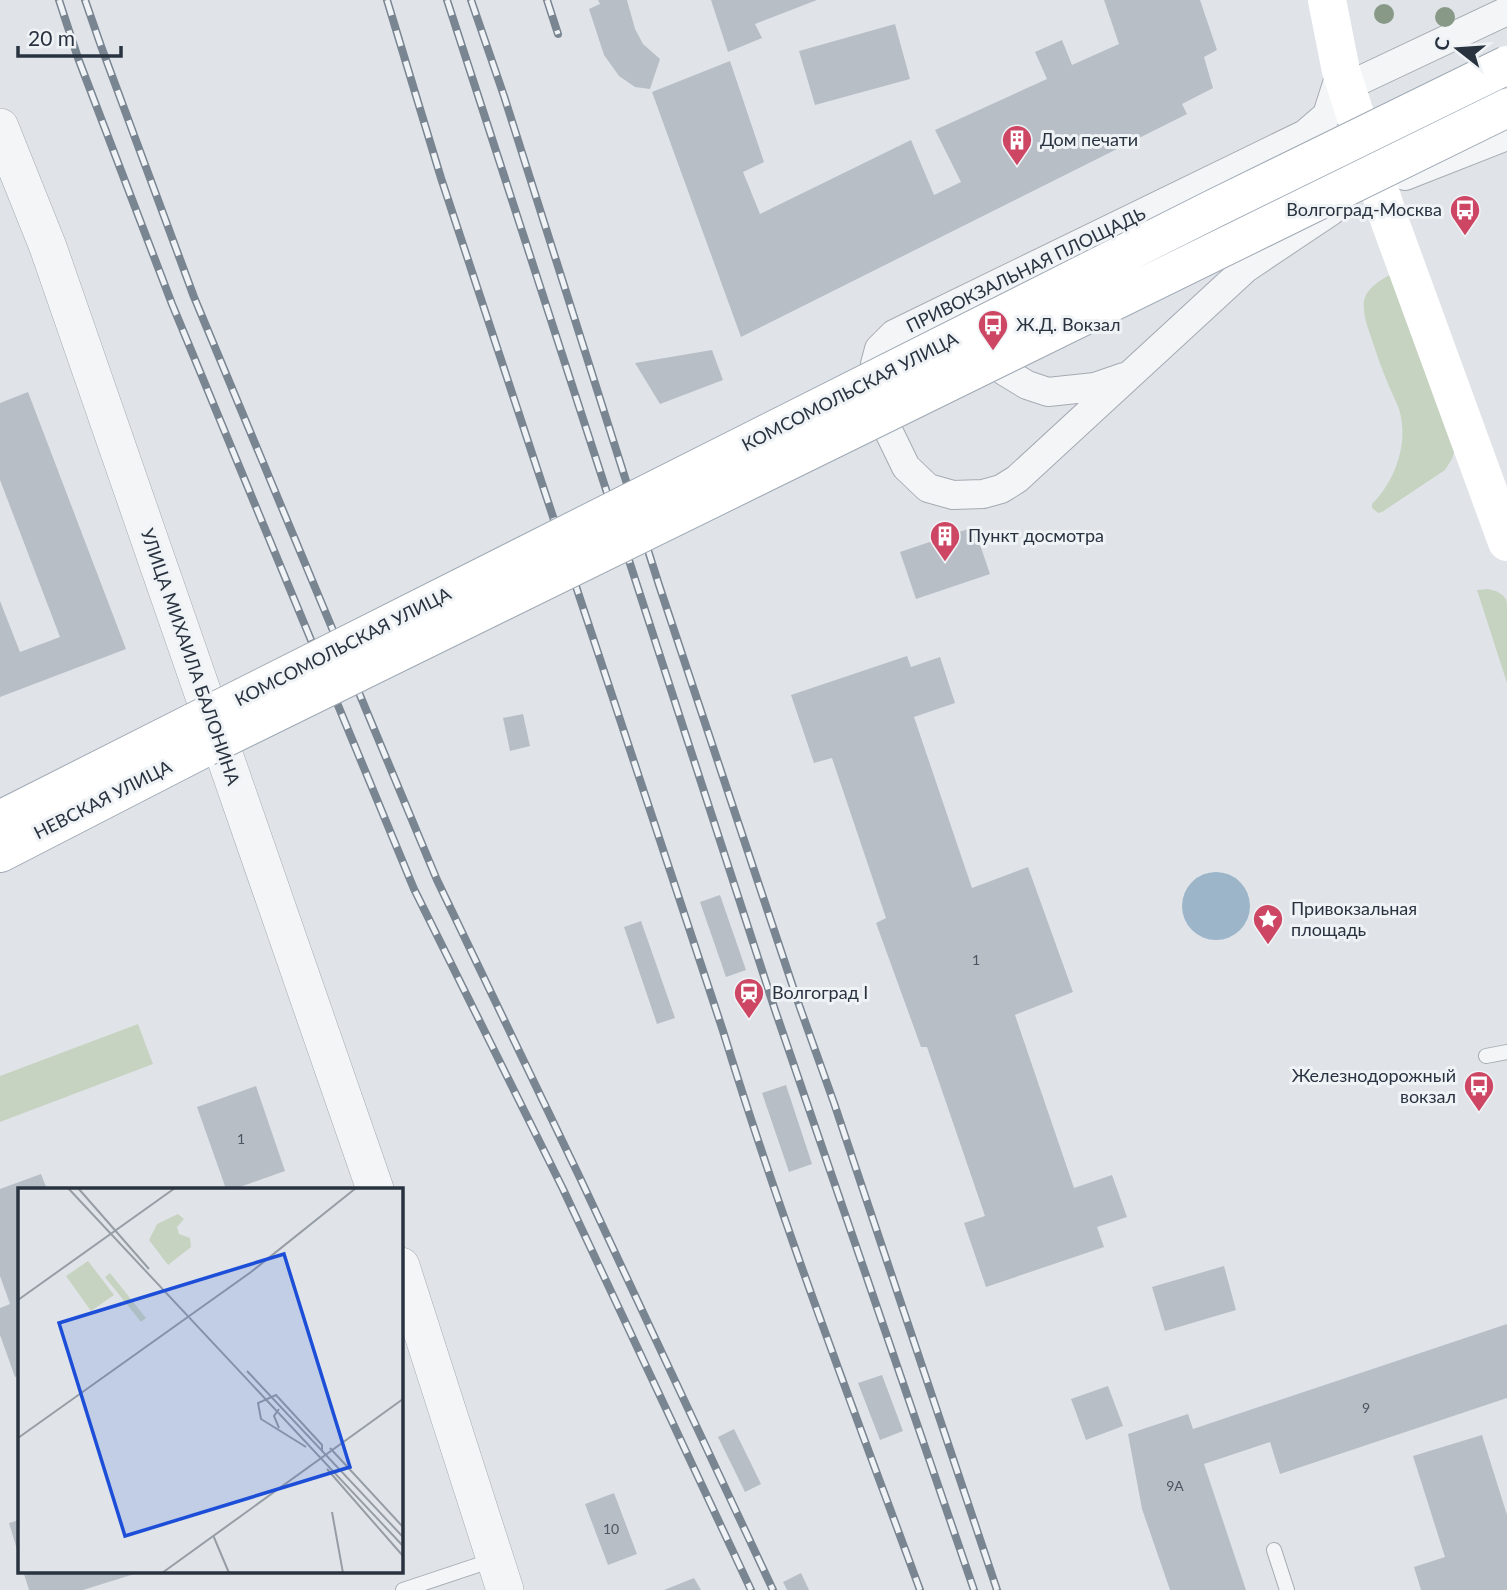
<svg xmlns="http://www.w3.org/2000/svg" width="1507" height="1590" viewBox="0 0 1507 1590" font-family="Lato,sans-serif">
<style>
.green{fill:#c7d3c1}
.water{fill:#9cb5c9}
.building{fill:#b7bec6}
.lines{fill:none;stroke-linecap:round;stroke-linejoin:round}
.service-casing{stroke:#a5abb3;stroke-width:16}
.minor-casing{stroke:#a5abb3;stroke-width:30}
.tertiary-casing{stroke:#a5abb3;stroke-width:38}
.primary-casing{stroke:#a0aab5;stroke-width:40}
.service{stroke:#f3f5f7;stroke-width:14}
.minor{stroke:#f3f5f7;stroke-width:28}
.tertiary{stroke:#f3f5f7;stroke-width:37}
.secondary{stroke:#fff;stroke-width:38}
.primary{stroke:#fff;stroke-width:38}
.rail-casing{stroke:#7a8592;stroke-width:8}
.rail{stroke:#f0f3f6;stroke-width:5;stroke-dasharray:16;stroke-linecap:butt}
.primary-bridge-casing{stroke:#a0aab5;stroke-width:40;stroke-linecap:butt}
.primary-bridge{stroke:#fff;stroke-width:38}
.tree{fill:#889987}
.labels{text-anchor:middle;stroke-width:6;stroke-linejoin:round;paint-order:stroke}
.number-label{font-size:14px;fill:#4c5662}
.poi-label{font-size:18px;fill:#293340;stroke:#f0f3f6;text-anchor:start}
.street-label{font-size:18px;fill:#293340;stroke:#f0f3f6}
.inset-road{fill:none;stroke:#979da5;stroke-width:2}
.view{fill:#1d4ed8;fill-opacity:0.15;stroke:#1d4ed8;stroke-width:3.5}
.inset-edge{fill:none;stroke:#293340;stroke-width:3.5}
</style>
<rect width="100%" height="100%" fill="#e0e4e9"/>
<path class="green" d="M1390,275L1456,446L1452,459L1445,470L1382,512L1378,513L1372,508V504C1396,480 1409,442 1399,409C1395,399 1390,389 1386,379C1381,367 1377,355 1373,343C1369,331 1362,314 1364,301C1366,289 1380,280 1390,275Z
M1488,589C1496,591 1504,593 1507,602V683L1477,590Z
M138,1024L153,1064L0,1122V1076Z"/>
<path class="water" d="M1182 906a34 34 0 1 1 68 0a34 34 0 1 1-68 0Z"/>
<path class="building" d="M598,0H627L635,29L643,44L660,59L650,89L635,87L619,76L604,55L589,9L600,4Z
M711,0H817L755,24L762,38L728,52Z
M1104,0H1200L1217,50L1204,57L1213,88L1182,104L1187,114L741,337L652,92L730,61L764,162L743,172L760,214L911,140L934,195L961,182L935,130L1047,79L1035,52L1062,40L1072,65L1119,44Z
M895,24L910,79L815,105L799,51Z
M712,350L723,380L660,404L635,363Z
M28,392L126,649L0,697V601L20,652L60,637L0,480V403Z
M974,527L990,574L916,599L900,552Z
M907,656L911,667L940,657L955,703L914,717L972,888L1028,867L1073,992L1015,1015L1074,1188L1112,1175L1127,1217L1097,1227L1104,1247L986,1287L964,1223L985,1216L927,1047H921L876,923L886,918L832,758L814,763L791,695Z
M523,714L530,746L510,751L503,718Z
M720,895L746,970L726,977L700,902Z
M641,921L675,1018L657,1024L624,927Z
M786,1085L812,1164L789,1172L762,1093Z
M256,1086L285,1171L234,1189H226L197,1107Z
M41,1174L47,1189H19V1376L15,1377L0,1335V1308L10,1304L0,1276V1189Z
M1224,1266L1236,1310L1165,1331L1152,1287Z
M1507,1324V1398L1280,1474L1270,1442L1204,1464L1246,1590H1170L1142,1509L1128,1434L1188,1414L1193,1429Z
M882,1375L903,1431L880,1440L858,1383Z
M1108,1386L1123,1426L1086,1440L1071,1399Z
M734,1429L761,1484L745,1492L718,1437Z
M1482,1435L1507,1515V1590H1421L1414,1567L1445,1557L1413,1456Z
M614,1493L637,1554L608,1565L585,1504Z
M19,1520V1556L9,1523Z
M23,1571H144L83,1590H29Z
M801,1573L809,1590H787L783,1582Z
M694,1578L701,1590H664Z"/>
<g class="lines">
<g class="service-casing">
<path id="service" d="M1486,1056L1507,1052
M1274,1550L1287,1590
M403,1590L493,1560"/>
</g>
<g class="minor-casing">
<path id="minor" d="M1346,87L1507,11
M1305,134L1327,115L1341,71
M1405,176L1507,136
M1331,211L1246,268L1017,479L1001,489L983,494L953,495L928,488L906,467L888,430L878,400L875,364L879,349L894,334L1305,134L1348,141L1354,145
M990,343L993,352L1004,371L1027,385L1048,392L1095,387L1124,377"/>
</g>
<g class="tertiary-casing">
<path id="tertiary" d="M0,127L48,247L375,1189
M401,1266L505,1590"/>
</g>
<g class="primary-casing">
<path id="primary" d="M0,820L194,722
M0,853L206,747"/>
</g>
<use href="#service" class="service"/>
<use href="#minor" class="minor"/>
<use href="#tertiary" class="tertiary"/>
<path class="secondary" d="M1327,0L1341,71L1390,222L1507,542"/>
<use href="#primary" class="primary"/>
<g class="rail-casing">
<path id="rail" d="M59,0L78,58L172,304L414,889L563,1189L751,1590
M85,0L101,46L194,297L437,880L581,1180L773,1590
M387,0L441,178L723,1031C781,1220 852,1405 920,1590
M447,0L775,1010L974,1590
M471,0L504,96L659,585L798,1002L834,1103L997,1590
M547,0L558,34"/>
</g>
<use href="#rail" class="rail"/>
<g class="primary-bridge-casing">
<path id="primary-bridge" d="M194,722L1215,208L1507,65
M206,747L1507,108"/>
</g>
<use href="#primary-bridge" class="primary-bridge"/>
</g>
<g class="tree">
<circle cx="1384" cy="14" r="10"/>
<circle cx="1445" cy="17" r="10"/>
</g>
<defs>
<g id="building-pin" transform="scale(1.575)"><path d="M0 17L-7.5 6A9.5 9.5 0 1 1 7.5 6Z" fill="#cd4765" stroke="#f0f3f6"/><path d="M-4-6H4V6H1V3H-1V6H-4ZM-2.5-4.3h1.7v1.8h-1.7ZM.8-4.3h1.7v1.8H.8ZM-2.5-1h1.7V.8h-1.7ZM.8-1h1.7V.8H.8Z" fill="#fff"/></g>
<g id="bus-pin" transform="scale(1.575)"><path d="M0 17L-7.5 6A9.5 9.5 0 1 1 7.5 6Z" fill="#cd4765" stroke="#f0f3f6"/><path d="M-5-6H5V4H4V6H2V4H-2V6H-4V4H-5ZM-3.5-4V0h7V-4ZM-3.5 1.2v1.5H-2V1.2ZM2 1.2v1.5H3.5V1.2Z" fill="#fff"/></g>
<g id="sight-pin" transform="scale(1.575)"><path d="M0 17L-7.5 6A9.5 9.5 0 1 1 7.5 6Z" fill="#cd4765" stroke="#f0f3f6"/><path d="M0-6L1.8-2.2L6-1.7L2.9 1.2L3.7 5.4L0 3.3L-3.7 5.4L-2.9 1.2L-6-1.7L-1.8-2.2Z" fill="#fff"/></g>
<g id="station-pin" transform="scale(1.575)"><path d="M0 17L-7.5 6A9.5 9.5 0 1 1 7.5 6Z" fill="#cd4765" stroke="#f0f3f6"/><path d="M-3-6H3Q5-6 5-4V2Q5 4 3 4L4.5 6H3L1.5 4h-3L-3 6H-4.5L-3 4Q-5 4-5 2V-4Q-5-6-3-6ZM-3.5-4v3h7v-3ZM-3.5 1v1.5H-2V1ZM2 1v1.5H3.5V1Z" fill="#fff"/></g>
</defs>
<g fill-rule="evenodd">
<use href="#building-pin" x="1017" y="140"/>
<use href="#bus-pin" x="1465" y="210"/>
<use href="#bus-pin" x="993" y="325"/>
<use href="#building-pin" x="945" y="536"/>
<use href="#sight-pin" x="1268" y="919"/>
<use href="#station-pin" x="749" y="993"/>
<use href="#bus-pin" x="1479" y="1086"/>
</g>
<g class="labels">
<g class="number-label">
<text x="976" y="965">1</text>
<text x="241" y="1144">1</text>
<text x="1366" y="1413">9</text>
<text x="1175" y="1491">9А</text>
<text x="611" y="1534">10</text>
</g>
<g class="poi-label">
<text x="1040" y="146">Дом печати</text>
<text x="1442" y="216" text-anchor="end">Волгоград-Москва</text>
<text x="1016" y="331">Ж.Д. Вокзал</text>
<text x="968" y="542">Пункт досмотра</text>
<text x="1291" y="915">Привокзальная<tspan x="1291" dy="21">площадь</tspan></text>
<text x="772" y="999">Волгоград I</text>
<text x="1456" y="1082" text-anchor="end">Железнодорожный<tspan x="1456" dy="21">вокзал</tspan></text>
</g>
<g class="street-label">
<text transform="translate(1026 270) rotate(-26)" y="6">ПРИВОКЗАЛЬНАЯ ПЛОЩАДЬ</text>
<text transform="translate(850 392) rotate(-27)" y="6">КОМСОМОЛЬСКАЯ УЛИЦА</text>
<text transform="translate(343 647) rotate(-27)" y="6">КОМСОМОЛЬСКАЯ УЛИЦА</text>
<text transform="translate(190 657) rotate(71)" y="6">УЛИЦА МИХАИЛА БАЛОНИНА</text>
<text transform="translate(103 800) rotate(-27)" y="6">НЕВСКАЯ УЛИЦА</text>
</g>
</g>
<g transform="translate(18 1188)">
<rect width="385" height="385" fill="#e0e4e9"/>
<path d="M160,26L166,31L159,39L161,46L172,50L173,59L150,77L131,52L139,36ZM70,73L96,107L73,123L48,88ZM92,85L128,130L123,134L87,89Z" fill="#c7d3c1"/>
<path class="inset-road" d="M50,0L385,358M60,0L131,81M0,112L157,0M229,183L385,349M261,240L256,228L261,221M0,250L233,84L338,0M288,259L243,231L240,215L258,207L304,257V264M312,260L385,339M309,281L385,368M314,324L325,385M195,347L211,385M144,385L385,211"/>
<path class="view" d="M266,66L332,279L107,348L41,135Z"/>
<rect width="385" height="385" class="inset-edge"/>
</g>
<g transform="translate(1458 49) rotate(287)" stroke="#f0f3f6" stroke-width="5" paint-order="stroke">
<path d="M0-5L12 26L0 18L-12 26Z" fill="#293340"/>
<text y="-10" font-size="19" font-weight="bold" text-anchor="middle" fill="#293340">С</text>
</g>
<path d="M18 46v10h103v-10" fill="none" stroke="#293340" stroke-width="3.5"/>
<text x="28" y="46" font-size="21" fill="#293340" stroke="#f0f3f6" stroke-width="5" paint-order="stroke">20 m</text>
</svg>
